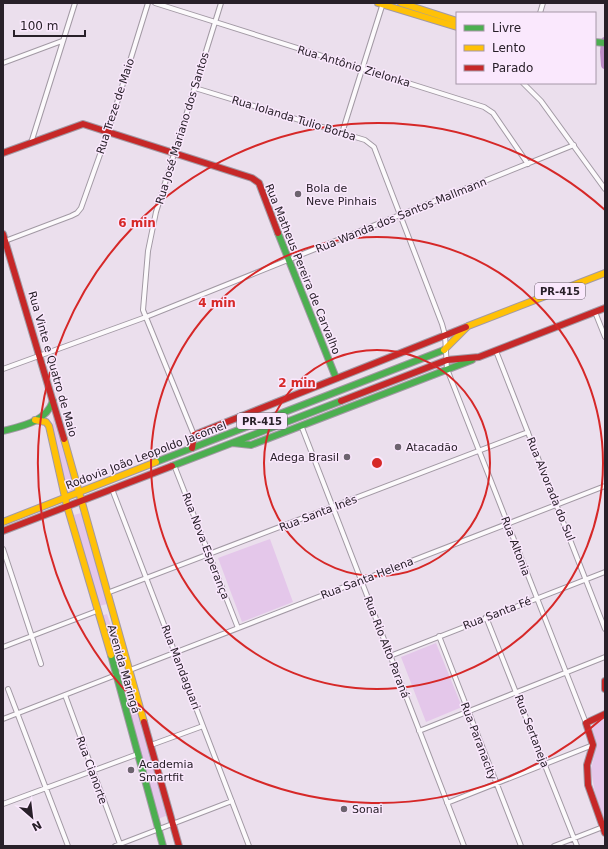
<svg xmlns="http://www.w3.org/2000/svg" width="608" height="849" viewBox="0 0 608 849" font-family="'DejaVu Sans',sans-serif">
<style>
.green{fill:#e4c7ea}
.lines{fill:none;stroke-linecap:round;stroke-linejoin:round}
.river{stroke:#bc8dc6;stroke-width:8}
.street-casing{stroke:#a299a4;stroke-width:6}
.fast-casing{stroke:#a299a4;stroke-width:8}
.slow-casing{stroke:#a299a4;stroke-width:8}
.jam-casing{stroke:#a299a4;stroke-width:8}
.street{stroke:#fcfafc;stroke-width:4}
.fast{stroke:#4caf50;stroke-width:6}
.slow{stroke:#ffc107;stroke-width:6}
.jam{stroke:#c62828;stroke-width:6}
.ring{fill:none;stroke:#d62828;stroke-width:2}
.poi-dot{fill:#6c636e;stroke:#fae8fd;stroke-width:1.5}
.labels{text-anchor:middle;stroke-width:3;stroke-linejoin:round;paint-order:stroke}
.shield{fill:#fae8fd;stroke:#675c69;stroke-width:1}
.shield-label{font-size:10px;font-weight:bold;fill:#282029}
.street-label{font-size:11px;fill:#282029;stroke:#fae8fd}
.poi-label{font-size:11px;fill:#282029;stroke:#fae8fd;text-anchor:start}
.centre{fill:#d62828;stroke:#fae8fd;stroke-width:2}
.ring-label{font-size:12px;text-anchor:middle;font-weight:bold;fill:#d62828;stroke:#fae8fd;stroke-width:3;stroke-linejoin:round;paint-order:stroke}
</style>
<rect width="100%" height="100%" fill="#ebdfed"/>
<path class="green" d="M53,418L75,490L66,492L53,435Z
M81,513L107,604L99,606L74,515Z
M270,539L293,602L242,622L218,558Z
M107,614L124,663L118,665L101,616Z
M436,643L462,707L426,722L401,657Z
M128,673L168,815L158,819L121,676Z
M605,717V823L595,793L591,770L596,747L592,726L595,721Z"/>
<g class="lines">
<path class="river" d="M605,41L604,52L605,65"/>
<g class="street-casing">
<path id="street" d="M155,3L484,107L493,113L528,164
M540,13L543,3
M3,63L62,41
M523,83L541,101L605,189
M195,88L342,133L365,140L374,147L442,324L445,335L447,369L586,723
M342,133L383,3
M31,143L75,3
M5,241L71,216L77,213L81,208L108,132L148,3
M595,312L605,337
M496,351L605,629
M3,369L146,317L574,145
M301,425L464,846
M194,435L143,310L148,251L156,212L221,3
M174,465L238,628
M112,489L249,846
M3,549L41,664
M107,593L528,432
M486,617L577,846
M439,636L521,846
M3,647L97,611
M390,656L605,572
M130,670L605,486
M8,689L68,846
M65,695L120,844
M3,719L116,675
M419,731L605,657
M151,745L203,726
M447,803L593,745
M3,804L138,754
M115,846L232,801
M554,846L603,827"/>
</g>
<g class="fast-casing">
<path id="fast" d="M595,42L605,43
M278,233L336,378
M3,431C22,426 46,422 53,401
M233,443L251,445L472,360
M156,462L444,350
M172,466L341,401
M111,655L163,846"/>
</g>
<g class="slow-casing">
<path id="slow" d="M378,3L457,27
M401,3L457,21
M444,350L468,326L605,273
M35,420L46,422L49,426L67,506L111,655
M64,439L144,722
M3,522L156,462"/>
</g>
<g class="jam-casing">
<path id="jam" d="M3,153L83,124L252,178L259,183L278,233
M3,234L64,439
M341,401L447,360L479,357L605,308
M192,448L194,435L466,327
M3,531L172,466
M605,681V689
M605,714L586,723L593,745L587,765L588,785L605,833
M144,722L179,846"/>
</g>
<use href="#street" class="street"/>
<use href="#fast" class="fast"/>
<use href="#slow" class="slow"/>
<use href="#jam" class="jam"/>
</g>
<g class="ring">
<circle cx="377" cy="463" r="113"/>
<circle cx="377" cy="463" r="226"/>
<path d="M605 716A340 340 0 1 1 605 210"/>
</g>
<g class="poi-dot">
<circle cx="298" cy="194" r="4"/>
<circle cx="398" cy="447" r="4"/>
<circle cx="347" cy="457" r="4"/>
<circle cx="131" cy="770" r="4"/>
<circle cx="344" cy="809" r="4"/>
</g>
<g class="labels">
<g class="shield">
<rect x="535" y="283" width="50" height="16" rx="3"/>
<rect x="237" y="413" width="50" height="16" rx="3"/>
</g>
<g class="shield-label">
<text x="560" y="295">PR-415</text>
<text x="262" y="425">PR-415</text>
</g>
<g class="street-label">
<text transform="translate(354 66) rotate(17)" y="4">Rua Antônio Zielonka</text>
<text transform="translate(115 106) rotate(-72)" y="4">Rua Treze de Maio</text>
<text transform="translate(294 118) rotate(17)" y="4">Rua Iolanda Tulio Borba</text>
<text transform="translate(182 128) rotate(-73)" y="4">Rua José Mariano dos Santos</text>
<text transform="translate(401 215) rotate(-22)" y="4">Rua Wanda dos Santos Mallmann</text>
<text transform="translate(303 269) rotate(68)" y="4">Rua Matheus Pereira de Carvalho</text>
<text transform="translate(53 364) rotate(74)" y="4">Rua Vinte e Quatro de Maio</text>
<text transform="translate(146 455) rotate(-21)" y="4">Rodovia João Leopoldo Jacomel</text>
<text transform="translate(551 489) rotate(68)" y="4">Rua Alvorada do Sul</text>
<text transform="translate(318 513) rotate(-21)" y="4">Rua Santa Inês</text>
<text transform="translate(206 546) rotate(69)" y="4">Rua Nova Esperança</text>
<text transform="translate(516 546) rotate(69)" y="4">Rua Altonia</text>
<text transform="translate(367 578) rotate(-21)" y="4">Rua Santa Helena</text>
<text transform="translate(497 613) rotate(-21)" y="4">Rua Santa Fé</text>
<text transform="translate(387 647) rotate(69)" y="4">Rua Rio Alto Paraná</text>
<text transform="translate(181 667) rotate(69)" y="4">Rua Mandaguari</text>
<text transform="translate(124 669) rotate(74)" y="4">Avenida Maringá</text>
<text transform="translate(532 731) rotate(69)" y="4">Rua Sertaneja</text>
<text transform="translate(479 741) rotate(69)" y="4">Rua Paranacity</text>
<text transform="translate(92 770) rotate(70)" y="4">Rua Cianorte</text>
</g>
<g class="poi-label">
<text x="306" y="192">Bola de<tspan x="306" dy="13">Neve Pinhais</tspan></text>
<text x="406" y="451">Atacadão</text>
<text x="339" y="461" text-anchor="end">Adega Brasil</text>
<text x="139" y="768">Academia<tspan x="139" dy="13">Smartfit</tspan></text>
<text x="352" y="813">Sonai</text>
</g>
</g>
<circle cx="377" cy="463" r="6" class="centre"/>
<g class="ring-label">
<text x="137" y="227">6 min</text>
<text x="217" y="307">4 min</text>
<text x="297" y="387">2 min</text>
</g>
<rect width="608" height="849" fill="none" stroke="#282029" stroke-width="8"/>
<rect x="456" y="12" width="140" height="72" fill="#fae8fd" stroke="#a698a8"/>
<rect x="464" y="25" width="20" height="6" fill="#4caf50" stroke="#a698a8"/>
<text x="492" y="32" font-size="12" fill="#282029">Livre</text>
<rect x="464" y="45" width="20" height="6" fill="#ffc107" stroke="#a698a8"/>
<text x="492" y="52" font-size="12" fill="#282029">Lento</text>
<rect x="464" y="65" width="20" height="6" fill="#c62828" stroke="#a698a8"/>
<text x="492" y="72" font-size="12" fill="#282029">Parado</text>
<g transform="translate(32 817) rotate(152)" stroke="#fae8fd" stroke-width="3" paint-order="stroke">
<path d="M0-3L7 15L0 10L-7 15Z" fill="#282029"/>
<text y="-6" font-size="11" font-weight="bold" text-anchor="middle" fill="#282029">N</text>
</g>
<path d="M14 30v6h71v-6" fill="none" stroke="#282029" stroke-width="2"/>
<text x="20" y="30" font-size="12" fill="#282029" stroke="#fae8fd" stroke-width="3" paint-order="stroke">100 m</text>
</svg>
